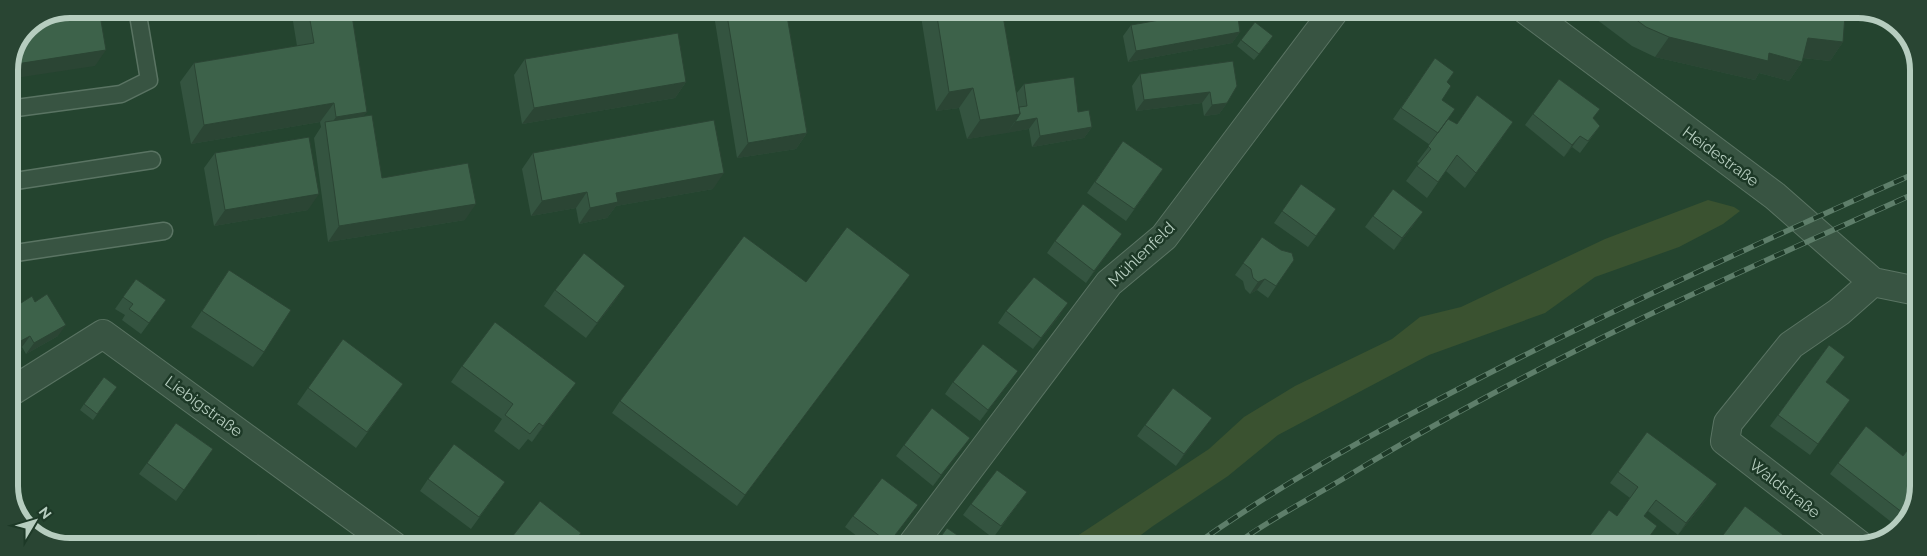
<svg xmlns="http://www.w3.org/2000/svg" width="1927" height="556" viewBox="0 0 1927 556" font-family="Raleway,sans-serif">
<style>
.green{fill:#3a5230}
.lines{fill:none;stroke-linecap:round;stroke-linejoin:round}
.lane-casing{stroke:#5a7463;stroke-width:19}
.street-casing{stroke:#5a7463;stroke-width:30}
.lane{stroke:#385442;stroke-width:16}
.street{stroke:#385442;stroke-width:28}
.rail-casing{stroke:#5e7e6a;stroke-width:5.5}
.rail{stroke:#1d3927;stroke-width:4;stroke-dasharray:11;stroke-linecap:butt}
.wall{fill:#345440}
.shaded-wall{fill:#2b4534}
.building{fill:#3d624a;stroke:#2b4534}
.labels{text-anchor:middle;stroke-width:5;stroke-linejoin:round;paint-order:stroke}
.street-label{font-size:16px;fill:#b6cdbf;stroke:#1d3927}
.rim{fill:none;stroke:#b6cdbf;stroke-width:6}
</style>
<rect width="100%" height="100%" fill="#24442f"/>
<path class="green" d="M1708,200L1734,207L1740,211L1723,224L1679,247L1595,277L1545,313L1429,355L1278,435L1228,476L1153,526L1126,546H1062L1209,449L1244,417L1295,386L1392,339L1420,317L1461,307L1605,239Z"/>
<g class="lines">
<g class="lane-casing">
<path id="lane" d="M9,109L121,94L149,80L137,9
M9,182L152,160
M9,254L164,231"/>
</g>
<g class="street-casing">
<path id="street" d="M1526,10L1775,196L1873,282L1917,291
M9,393L103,334L394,546
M911,546L1109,283L1164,237L1335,10
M1861,546L1725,441L1728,423L1791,345L1839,312L1873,282"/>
</g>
<use href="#lane" class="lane"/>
<use href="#street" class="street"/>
<g class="rail-casing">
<path id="rail" d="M1192,547C1296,473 1410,413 1523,356C1653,291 1785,231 1918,172
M1232,547C1269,519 1312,498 1351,474C1532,364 1725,278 1918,192"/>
</g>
<use href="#rail" class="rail"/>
</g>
<path class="wall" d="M291,9H351L364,116L382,178L465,220L328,242L314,138L321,127L320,122L191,144L180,82L194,63L297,46Z
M713,9L786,10L807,133L796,149L737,158Z
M920,10H1002L1016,94L1024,84L1078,112L1092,127L1084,138L1032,147L1029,129L967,139L959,108L936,111Z
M1584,10L1827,11L1843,42L1830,61L1803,58L1802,62L1789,81L1759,73L1755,80L1655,57L1632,46Z
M1131,25L1240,32L1232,43L1128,62L1123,36Z
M1241,40L1269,42L1254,60L1237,46Z
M1435,58L1447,82L1442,100L1448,119L1457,124L1477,95L1502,138L1465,188L1446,171L1427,198L1406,181L1419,163L1417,162L1430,145L1393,119Z
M525,59L686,82L675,98L522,124L514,75Z
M1233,61L1227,103L1219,114L1204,116L1202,103L1136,111L1132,86L1140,74Z
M1533,114L1594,119L1600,126L1580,153L1572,147L1564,157L1525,125Z
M1123,141L1163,169L1126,221L1087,193Z
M215,153L308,210L214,226L204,168Z
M533,153L713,189L616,206L607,218L579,224L576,208L531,216L522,169Z
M1301,184L1336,209L1308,247L1274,223Z
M1373,216L1415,223L1394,250L1365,227Z
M1122,234L1086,283L1047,253L1055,241Z
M1262,237L1294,260L1268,298L1257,290L1250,294L1245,289L1243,281L1235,275Z
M229,270L264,352L253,367L191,327Z
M910,275L737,506L612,413L620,401L806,282Z
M136,279L166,300L141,334L122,320L125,315L115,309Z
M625,286L614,302L586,338L544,306L555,290Z
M35,302L58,336L26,354L22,347L20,348L14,362L9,365V314L13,308Z
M1006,311L1060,315L1033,349L998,323Z
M1829,345L1826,382L1850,400L1810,455L1770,426Z
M462,366L576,383L532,442L528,439L519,450L494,431L502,419L451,382Z
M953,382H1010L980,421L945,394Z
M403,384L356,448L297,404L308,388Z
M117,387L93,420L80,410L84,404Z
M1212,418L1176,466L1137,436L1145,425Z
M176,423L213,449L176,501L139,474Z
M970,438L933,486L896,456L904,445Z
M1903,456L1916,502L1899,528L1830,474L1838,463Z
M1618,472L1709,496L1678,535L1648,511L1644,516L1642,547H1582L1609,510L1617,516L1630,498L1610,483Z
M428,479L505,482L471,529L420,491Z
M1027,492L993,538L963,515L971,504Z
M540,501L581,533L571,546H505Z
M918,505L887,546H870L845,527L853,516Z"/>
<path class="shaded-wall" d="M1240,32L1232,43L1128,62L1136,51Z
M1669,37L1769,53L1802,62L1789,81L1759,73L1755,80L1655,57Z
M1808,38L1843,42L1830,61L1794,57Z
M106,50L95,66L9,79V69L10,65Z
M686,82L675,98L522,124L534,108Z
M973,88L959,108L936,111L949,92Z
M1210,92L1202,103L1136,111L1144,100Z
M334,103L320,122L191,144L204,125Z
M1227,103L1219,114L1204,116L1212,105Z
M367,112L353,131H326L336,117Z
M1020,114L1007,133L967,139L980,120Z
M1037,118L1029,129L1007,133L1015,122Z
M1092,127L1084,138L1032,147L1040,136Z
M807,133L796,149L737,158L748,143Z
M1580,136L1572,147L1564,157L1572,145Z
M724,173L713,189L616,206L607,218L579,224L590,208L616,193Z
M587,192L576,208L531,216L542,201Z
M319,194L308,210L214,226L225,210Z
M476,204L465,220L328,242L339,226Z
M1423,212L1415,223L1394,250L1402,238Z
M1122,234L1114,245L1086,283L1094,271Z
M910,275L902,286L737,506L745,495Z
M1265,279L1257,290L1250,294L1258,282Z
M625,286L614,302L586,338L597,323Z
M1068,303L1060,315L1033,349L1041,338Z
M66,325L58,336L26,354L34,343Z
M30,336L22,347L9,355L17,343Z
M22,350L14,362L9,365V358Z
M1018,371L1010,382L980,421L988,410Z
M576,383L565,398L532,442L543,426Z
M1212,418L1204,429L1176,466L1184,454Z
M970,438L962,449L933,486L941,475Z
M1717,484L1709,496L1678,535L1686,523Z"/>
<path class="building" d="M70,9H99L106,50L10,65L27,26Z
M308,9H351L367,112L336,117L334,103L204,125L194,63L314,43Z
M726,9L786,10L807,133L748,143Z
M936,10H1002L1020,114L980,120L973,88L949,92Z
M1217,10H1237L1240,32L1136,51L1131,25Z
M1623,10L1827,11L1845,15L1843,42L1808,38L1802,62L1769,53L1768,61L1669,37L1646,27Z
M1255,22L1273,36L1259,54L1241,40Z
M678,33L686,82L534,108L525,59Z
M1435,58L1454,72L1447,82L1451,86L1442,100L1455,109L1438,133L1401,108Z
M1233,61L1237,86L1227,103L1212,105L1210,92L1144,100L1140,74Z
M1074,77L1078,112L1089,110L1092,127L1040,136L1037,118L1015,122L1020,114L1019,107L1027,106L1024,84Z
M1559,79L1600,109L1593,118L1600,126L1588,141L1580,136L1572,145L1533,114Z
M1477,95L1513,122L1476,173L1457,155L1438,182L1417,166L1431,149L1428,146L1448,119L1457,124Z
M372,115L382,178L468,163L476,204L339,226L325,122Z
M714,120L724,173L616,193L618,202L590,208L587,192L542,201L533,153Z
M309,137L319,194L225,210L215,153Z
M1123,141L1163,169L1134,209L1095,182Z
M1301,184L1336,209L1316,236L1282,211Z
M1393,189L1423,212L1402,238L1373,216Z
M1083,204L1122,234L1094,271L1055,241Z
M847,227L910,275L745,495L620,401L744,236L806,282Z
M1262,237L1281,250L1292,253L1294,260L1276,286L1265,279L1258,282L1253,278L1251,269L1243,263Z
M584,253L625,286L597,323L555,290Z
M229,270L291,310L264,352L202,311Z
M1034,277L1068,303L1041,338L1006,311Z
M136,279L166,300L149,323L129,309L133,304L123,297Z
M47,294L66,325L34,343L30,336L17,343L22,350L9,358V323L19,317L13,308L32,296L35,302Z
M495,322L576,383L543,426L539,423L530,434L505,415L513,404L462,366Z
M343,339L403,384L367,432L308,388Z
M983,344L1018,371L988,410L953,382Z
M1829,345L1845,357L1826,382L1850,400L1818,444L1778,415Z
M104,377L117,387L97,414L84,404Z
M1173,388L1212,418L1184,454L1145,425Z
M932,408L970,438L941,475L904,445Z
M176,423L213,449L184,490L147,463Z
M1866,426L1903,456L1910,447L1916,452V502L1907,516L1838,463Z
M1647,432L1717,484L1686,523L1656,500L1644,516L1657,526L1642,547H1601L1588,538L1609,510L1617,516L1638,487L1618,472Z
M454,444L505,482L479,517L428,479Z
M997,470L1027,492L1001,526L971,504Z
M882,478L918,505L889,543L853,516Z
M540,501L581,533L571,546H513L508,542Z
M1745,506L1799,547H1714Z
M947,528L973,546H934Z
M258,534L274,545H250Z
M827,538L836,546H820Z
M341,541L348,546H338Z"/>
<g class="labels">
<g class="street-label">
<text transform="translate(1721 156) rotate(36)" y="6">Heidestraße</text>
<text transform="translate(1141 254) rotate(-44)" y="6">Mühlenfeld</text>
<text transform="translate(204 406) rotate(36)" y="6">Liebigstraße</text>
<text transform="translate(1785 488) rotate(38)" y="6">Waldstraße</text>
</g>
</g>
<path d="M0 0H1927V556H0ZM70 18H1858A52 52 0 0 1 1910 70V486A52 52 0 0 1 1858 538H70A52 52 0 0 1 18 486V70A52 52 0 0 1 70 18Z" fill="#294533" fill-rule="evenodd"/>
<path class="rim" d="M70 18H1858A52 52 0 0 1 1910 70V486A52 52 0 0 1 1858 538H70A52 52 0 0 1 18 486V70A52 52 0 0 1 70 18Z"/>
<g transform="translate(35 521) rotate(52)" stroke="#1d3927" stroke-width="4" paint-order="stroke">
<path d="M0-4L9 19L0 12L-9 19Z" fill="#b6cdbf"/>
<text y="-8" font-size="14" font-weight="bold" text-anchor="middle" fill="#b6cdbf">N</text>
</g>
</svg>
